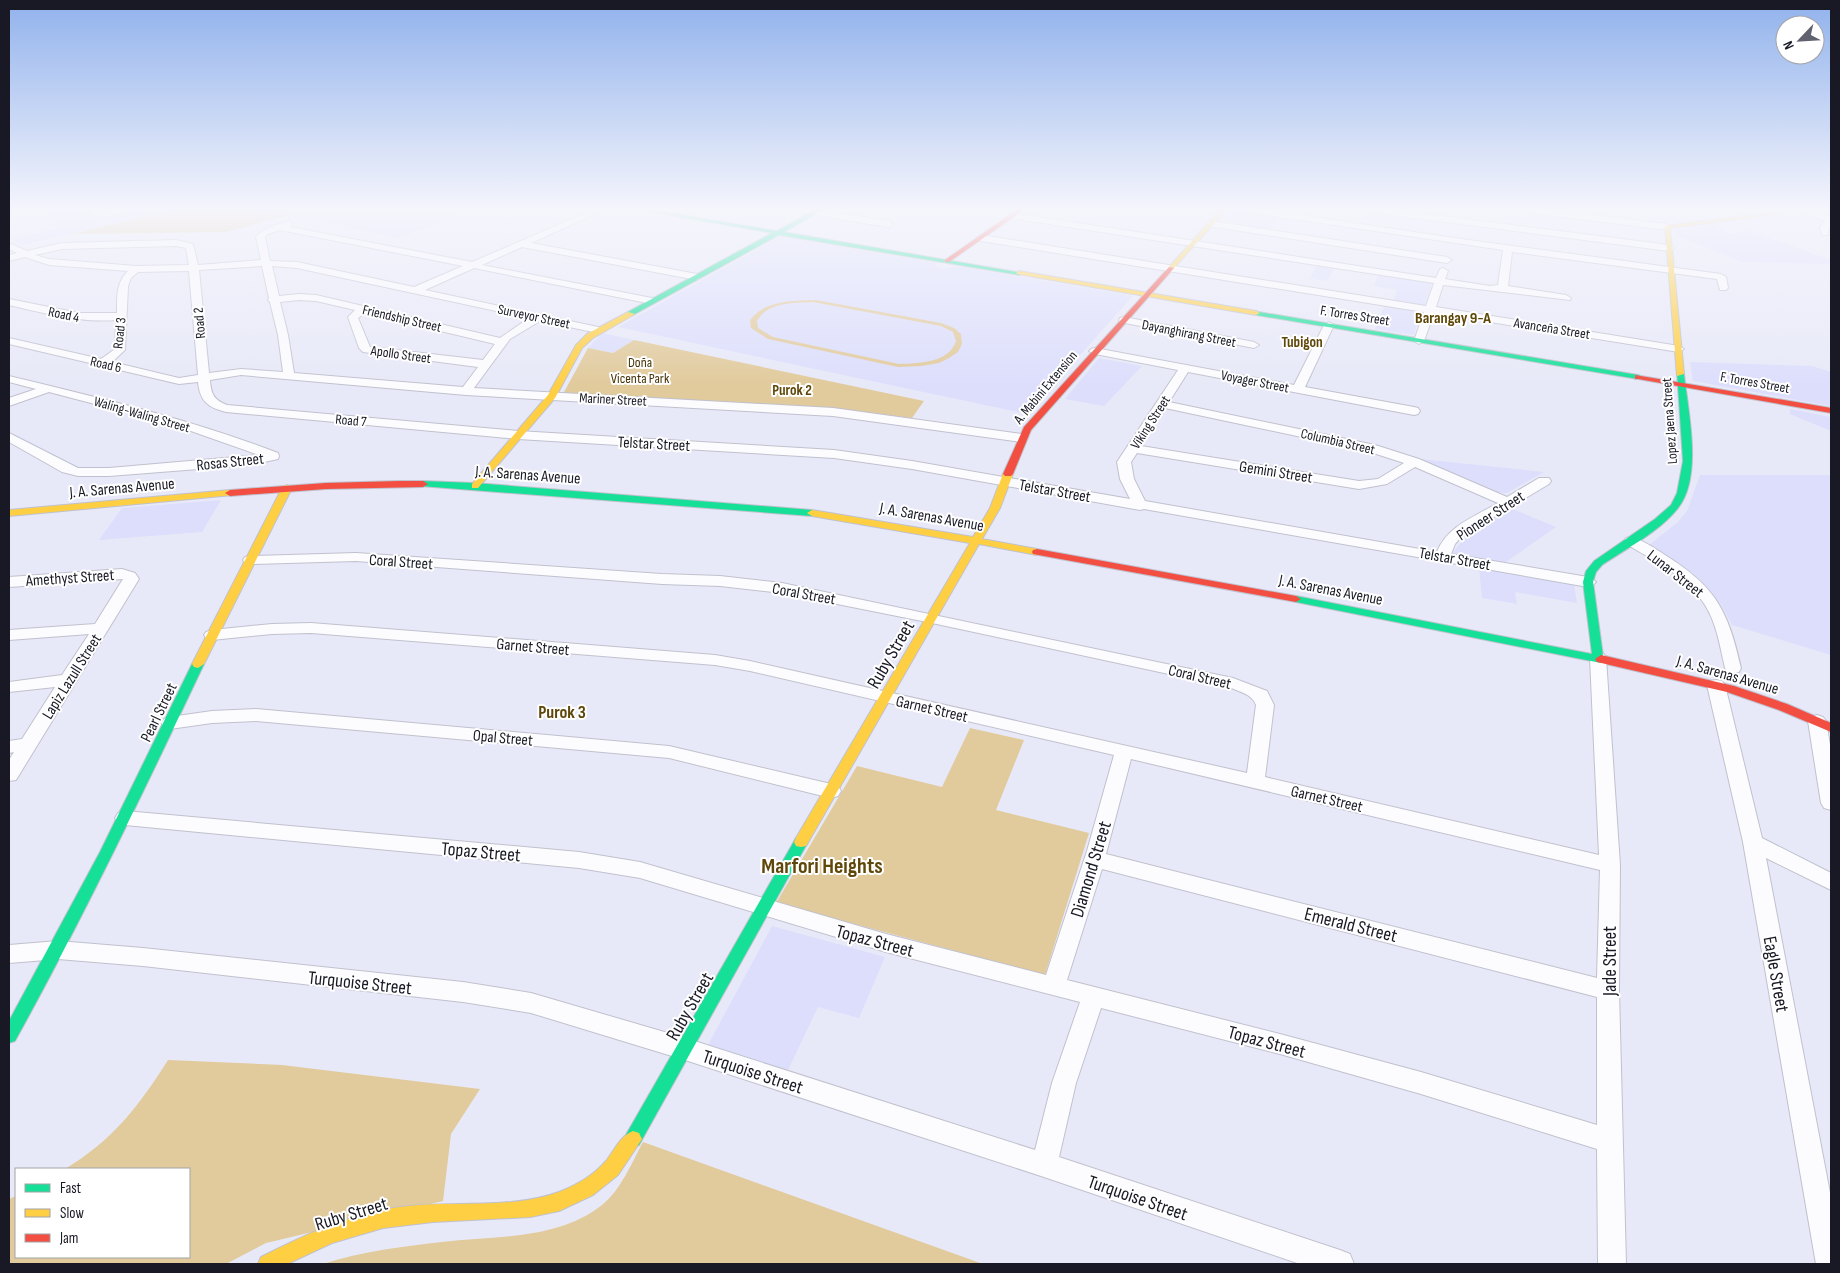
<svg xmlns="http://www.w3.org/2000/svg" width="1840" height="1273" viewBox="0 0 1840 1273" font-family="'Sofia Sans Condensed',sans-serif">
<style>
.built{fill:#dcdefc}
.green{fill:#e1ca9b;fill-rule:evenodd}
.lines{fill:none;stroke-linecap:round;stroke-linejoin:round}
.street-casing{stroke:#c0c1ce;stroke-width:2}
.fast-casing{stroke:#c0c1ce;stroke-width:2}
.slow-casing{stroke:#c0c1ce;stroke-width:2}
.jam-casing{stroke:#c0c1ce;stroke-width:2}
.street{fill:#fcfcfe;fill-rule:evenodd}
.fast{fill:#16e098;fill-rule:evenodd}
.slow{fill:#ffcf43;fill-rule:evenodd}
.jam{fill:#f24e42;fill-rule:evenodd}
.labels{text-anchor:middle;stroke-width:4;stroke-linejoin:round;paint-order:stroke}
.far-street-label{font-size:14px;fill:#191925;stroke:#fff}
.far-park-label{font-size:14px;fill:#453306;stroke:#fff}
.far-neighbourhood-label{font-size:15px;font-weight:bold;fill:#5f470a;stroke:#fff}
.far-quarter-label{font-size:16px;font-weight:bold;fill:#5f470a;stroke:#fff}
.street-label{font-size:16px;fill:#191925;stroke:#fff}
.neighbourhood-label{font-size:18px;font-weight:bold;fill:#5f470a;stroke:#fff}
.near-street-label{font-size:19px;fill:#191925;stroke:#fff}
.near-quarter-label{font-size:22px;font-weight:bold;fill:#5f470a;stroke:#fff}
</style>
<rect width="100%" height="100%" fill="#e8e9f8"/>
<path class="built" d="M44,209H176L23,245L11,239L59,228L51,223Z
M312,209H473L399,238L287,215Z
M1233,209L1281,216L1269,231L1220,223Z
M1714,224L1727,234L1750,231L1831,260V264L1742,262L1677,236L1674,230Z
M781,236L937,263L936,266L942,269L958,266L1133,296L1027,414L618,327Z
M1318,264L1335,267L1327,281L1310,278Z
M1379,273L1433,281L1424,307L1393,302L1397,290L1374,286Z
M1385,304L1422,310L1414,335L1375,329Z
M602,333L634,340L613,353L588,348Z
M1099,358L1142,366L1104,406L1065,399Z
M1690,362L1812,366L1831,372V406L1693,381Z
M1790,409L1831,417V431L1790,414Z
M1410,458L1544,472L1507,493L1490,492Z
M1700,475H1831V655L1732,625L1722,606L1711,592L1692,576L1649,545L1678,522L1687,511Z
M221,500L202,532L99,540L122,508Z
M1510,508L1556,527L1506,562L1507,573L1574,584L1577,603L1515,592L1517,604L1482,598L1479,568L1445,562L1463,540Z
M772,926L885,957L859,1018L818,1007L788,1070L708,1045Z"/>
<path class="green" d="M176,209H312L226,232L73,234Z
M816,300L941,323L954,328L961,334L962,344L958,352L949,358L939,363L921,366L898,367L768,339L751,328L750,320C765,300 792,301 816,300ZM813,302L941,326L953,332L956,341C949,363 919,363 899,364L773,337L758,328L757,321C768,302 793,303 813,302Z
M634,340L924,401L912,418L837,409L563,394L588,348L613,353Z
M970,728L1024,740L996,810L1089,833L1045,975L776,903L857,766L942,787Z
M168,1060L282,1065L480,1089L451,1134L443,1201L266,1243L226,1264H9V1199L16,1196V1257H189V1169H65C113,1140 139,1106 168,1060Z
M643,1142L983,1264H323C363,1251 400,1247 442,1242C495,1236 558,1240 602,1205C621,1190 632,1162 643,1142Z"/>
<g class="lines">
<g class="street-casing">
<path id="street" d="M87,209L102,211L128,209C118,217 96,220 87,209Z
M595,209H606L531,243L697,274L702,277L697,280L522,247L482,265L652,298L657,301L652,304L474,268L425,290L598,327L603,330L598,333L540,321L510,339L474,388L833,408L1022,434L1028,438L1022,442L833,416L466,395L241,375L210,380C211,394 214,400 227,405L518,431L834,450L912,461L1130,499L1120,479L1117,462L1178,370L1095,354L1089,351L1091,349L1095,348L1294,385L1324,325L1329,322L1334,325L1305,387L1414,407L1418,408L1420,411L1418,414L1414,415L1188,372L1169,402L1375,445L1419,459L1507,497L1539,478H1549L1551,481L1549,484L1462,536L1455,544L1451,554L1588,577L1593,579L1596,582L1593,585L1588,587L1144,509L1140,510L912,469L834,458L518,439L226,412C207,407 200,401 198,382L179,384L9,344V338L101,359L115,349L116,320C80,323 44,313 9,305V299L79,313H117C117,298 116,282 128,271L49,265L25,257L9,261V255L17,253L9,249V243L27,251L62,243L176,240L193,244L198,265L261,260L256,237C264,227 277,225 289,221L293,224L290,227L472,262ZM280,230L463,266L414,287L297,262L270,261L265,237L268,234ZM176,246L186,248L189,265L136,266L49,259L35,255L62,249ZM262,266L269,298L268,300L270,302L278,335L283,372L241,369L209,373L199,270ZM272,266L297,268L529,318L500,338L316,295L299,294L279,296ZM189,271L198,375L179,378L112,362L125,350L128,286L131,278L138,272ZM299,300L316,301L355,310L348,317L359,348L363,352L478,367L463,387L294,373L288,335L280,302ZM365,313L495,344L483,360L370,347L358,318ZM1165,408L1367,451L1404,463L1378,479L1359,481L1141,446ZM1137,453L1359,489L1387,484L1415,467L1498,503C1476,516 1447,526 1437,552L1145,501L1134,479L1131,462Z
M793,209H811L889,221L893,224L889,227L797,212Z
M1242,209H1261L1454,238L1721,274L1726,277L1728,288L1726,290H1720L1717,279L1512,252L1508,286L1566,295L1571,298L1570,300L1443,285L1436,307L1679,346L1684,349L1679,352L1434,313L1424,341L1419,344L1414,341L1424,312L981,241L977,238L981,235L1426,306L1434,283L1009,218L1008,216L1012,213L1436,278L1440,269L1443,268L1448,271L1445,279L1490,286L1498,285L1503,250L1246,212Z
M1365,209H1387L1669,245L1674,248L1669,251L1369,212Z
M1518,209H1541L1667,224L1671,227L1667,230L1522,212Z
M1799,209H1807L1831,217V226L1829,228L1828,235H1822L1820,227L1826,221L1799,212Z
M1211,221L1447,257L1452,260L1447,263L1208,226V222Z
M1124,317L1254,342L1259,345L1254,348L1120,322L1119,320L1120,318Z
M9,376C100,398 190,419 278,453L279,456L278,459L250,465L109,476H78L62,472L9,442V433L78,468H109L259,455L171,424L49,392L9,406V398L36,389L9,382Z
M1631,537C1643,540 1654,548 1665,555C1716,587 1728,610 1741,668L1739,672L1733,673L1727,672L1725,668C1720,647 1717,624 1705,605C1688,577 1653,560 1626,544L1624,541L1626,538Z
M356,553L662,574L720,576L782,583L1233,678L1267,691L1274,705L1265,777L1599,855L1590,658L1592,654L1598,653L1604,654L1606,658L1620,865L1619,990L1626,1264H1598L1597,1149L1421,1094L1280,1054L1101,1008L1076,1083L1059,1157L1340,1250L1350,1254L1354,1264H1300L1044,1177L685,1060L531,1013L463,1002L143,966L58,959L9,963V945L58,941L143,948L463,982L531,993L685,1038L1035,1150L1052,1083L1080,1002L886,952L640,878L579,868L125,825L118,823L115,818L118,813L125,811L579,852L640,862L886,934L1046,975L1087,851L1114,755L750,671L715,665L311,633L272,634L212,640L206,638L204,635L206,632L212,630L272,624L311,623L715,655L750,661L1247,773L1256,705C1252,694 1240,692 1229,687L932,623L782,593L720,586L662,584L356,561L250,564L245,563L243,560L245,557L250,556ZM1131,759L1600,870L1597,978L1106,854ZM1102,869L1597,997V1125L1421,1072L1280,1034L1067,980Z
M122,569L135,573L139,579L16,780L9,781V760L14,752L9,753V741L22,739L55,687L9,692V682L62,675L89,634L9,640V630L95,624L123,579L9,587V577Z
M1716,680L1722,681L1725,685L1762,838L1831,873V890L1766,858L1831,1198V1264H1816L1743,842L1707,685L1710,681Z
M256,709L669,746L831,784L838,786L841,791L838,796L831,798L669,758L256,721L212,723L170,729L164,727L161,723L164,719L170,717L212,711Z
M1817,715L1823,717L1826,721L1831,751V810L1824,808L1821,803L1808,721L1811,717Z"/>
</g>
<g class="fast-casing">
<path id="fast" d="M634,209H646L777,231L817,209H824L784,232L1022,273L1019,275L779,235L631,316L627,314L628,312L772,233Z
M1253,311L1638,375L1642,377L1638,379L1256,315L1252,313Z
M1677,372L1684,374C1688,411 1703,477 1678,508C1659,532 1627,548 1602,565L1596,572L1593,582L1603,656L1607,659L1605,662L1601,663L1296,602L1291,599L1296,596L1592,654L1583,582L1586,571L1594,561L1655,519L1671,505L1677,493L1683,461Z
M423,481L475,483L812,510L817,513L812,516L420,486V482Z
M198,660L204,664C144,791 83,918 15,1041L9,1043V1021L100,852L192,664Z
M801,837L806,838L808,842L639,1145L633,1147L627,1145L624,1139L627,1133L796,838Z"/>
</g>
<g class="slow-casing">
<path id="slow" d="M1221,209H1227L1173,269H1169V267Z
M1802,209H1817L1670,228L1684,374L1677,376L1665,226Z
M1019,271L1256,311L1260,313L1256,315L1017,274L1016,273Z
M628,312L635,314L593,338L582,348L555,398L478,488H472V484L548,395L576,345L587,334Z
M1008,471L1013,474L1000,508L982,539L1037,549L1042,552L1037,555L979,544L806,846L801,847L796,846L794,842L796,838L970,543L812,516L807,513L812,510L973,537L990,508L1003,474Z
M287,485L292,488L204,664L198,668L194,667L192,664L282,488Z
M230,490L235,493L233,495L9,516V510Z
M633,1131L639,1133L642,1139L618,1175L593,1195L559,1211L530,1217L433,1222L383,1228L332,1243L287,1264H258L261,1257C305,1235 351,1213 400,1207C451,1200 510,1210 559,1192C575,1186 594,1175 606,1161C614,1151 620,1136 633,1131Z"/>
</g>
<g class="jam-casing">
<path id="jam" d="M1018,209H1025L949,262H945V260Z
M1169,267L1174,268L1031,430L1013,474L1011,476H1005L1003,474L1024,427Z
M1635,375L1831,408V413L1638,379H1635Z
M399,481H423L428,484L423,487L326,489L230,496L225,493L230,490L326,483Z
M1037,549L1296,596L1301,599L1296,602L1033,554L1032,552L1033,550Z
M1601,655L1734,686L1787,704L1831,723V732L1779,710L1727,692L1597,662L1595,659Z"/>
</g>
<use href="#street" class="street"/>
<use href="#fast" class="fast"/>
<use href="#slow" class="slow"/>
<use href="#jam" class="jam"/>
</g>
<linearGradient id="sky" x2="0" y2="1"><stop stop-color="#91b2ec"/><stop offset="0.54" stop-color="#f5f5fc"/><stop offset="1" stop-color="#f5f5fc" stop-opacity="0"/></linearGradient>
<rect width="1840" height="387" fill="url(#sky)"/>
<g class="labels">
<g class="far-street-label">
<text transform="translate(64 314) rotate(12)" y="5">Road 4</text>
<text transform="translate(1355 315) rotate(9)" y="5">F. Torres Street</text>
<text transform="translate(534 316) rotate(12)" y="5">Surveyor Street</text>
<text transform="translate(402 318) rotate(13)" y="5">Friendship Street</text>
<text transform="translate(199 323) rotate(-95)" y="5">Road 2</text>
<text transform="translate(1552 328) rotate(9)" y="5">Avanceña Street</text>
<text transform="translate(119 333) rotate(-84)" y="5">Road 3</text>
<text transform="translate(1189 333) rotate(11)" y="5">Dayanghirang Street</text>
<text transform="translate(401 354) rotate(8)" y="5">Apollo Street</text>
<text transform="translate(106 364) rotate(13)" y="5">Road 6</text>
<text transform="translate(1255 381) rotate(11)" y="5">Voyager Street</text>
<text transform="translate(1755 382) rotate(10)" y="5">F. Torres Street</text>
<text transform="translate(1045 387) rotate(-50)" y="5">A. Mabini Extension</text>
<text transform="translate(613 399) rotate(3)" y="5">Mariner Street</text>
<text transform="translate(142 414) rotate(16)" y="5">Waling-Waling Street</text>
<text transform="translate(351 420) rotate(5)" y="5">Road 7</text>
<text transform="translate(1669 421) rotate(-94)" y="5">Lopez Jaena Street</text>
<text transform="translate(1150 422) rotate(-57)" y="5">Viking Street</text>
<text transform="translate(1338 441) rotate(13)" y="5">Columbia Street</text>
</g>
<g class="far-park-label">
<text x="640" y="367">Doña<tspan x="640" dy="16">Vicenta Park</tspan></text>
</g>
<g class="far-neighbourhood-label">
<text x="1302" y="347">Tubigon</text>
<text x="792" y="395">Purok 2</text>
</g>
<g class="far-quarter-label">
<text x="1453" y="323">Barangay 9-A</text>
</g>
<g class="street-label">
<text transform="translate(654 443) rotate(3)" y="6">Telstar Street</text>
<text transform="translate(230 461) rotate(-6)" y="6">Rosas Street</text>
<text transform="translate(1276 471) rotate(9)" y="6">Gemini Street</text>
<text transform="translate(528 474) rotate(4)" y="6">J. A. Sarenas Avenue</text>
<text transform="translate(122 487) rotate(-5)" y="6">J. A. Sarenas Avenue</text>
<text transform="translate(1055 490) rotate(10)" y="6">Telstar Street</text>
<text transform="translate(1490 515) rotate(-33)" y="6">Pioneer Street</text>
<text transform="translate(932 516) rotate(10)" y="6">J. A. Sarenas Avenue</text>
<text transform="translate(1455 558) rotate(10)" y="6">Telstar Street</text>
<text transform="translate(401 561) rotate(4)" y="6">Coral Street</text>
<text transform="translate(1676 573) rotate(38)" y="6">Lunar Street</text>
<text transform="translate(70 577) rotate(-4)" y="6">Amethyst Street</text>
<text transform="translate(1331 589) rotate(11)" y="6">J. A. Sarenas Avenue</text>
<text transform="translate(804 593) rotate(10)" y="6">Coral Street</text>
<text transform="translate(533 646) rotate(5)" y="6">Garnet Street</text>
<text transform="translate(1728 674) rotate(16)" y="6">J. A. Sarenas Avenue</text>
<text transform="translate(71 676) rotate(-58)" y="6">Lapiz Lazull Street</text>
<text transform="translate(1200 676) rotate(13)" y="6">Coral Street</text>
<text transform="translate(932 708) rotate(13)" y="6">Garnet Street</text>
<text transform="translate(158 712) rotate(-64)" y="6">Pearl Street</text>
<text transform="translate(503 737) rotate(5)" y="6">Opal Street</text>
<text transform="translate(1327 798) rotate(13)" y="6">Garnet Street</text>
</g>
<g class="neighbourhood-label">
<text x="562" y="718">Purok 3</text>
</g>
<g class="near-street-label">
<text transform="translate(890 654) rotate(-60)" y="7">Ruby Street</text>
<text transform="translate(481 851) rotate(5)" y="7">Topaz Street</text>
<text transform="translate(1090 869) rotate(-73)" y="7">Diamond Street</text>
<text transform="translate(1351 924) rotate(14)" y="7">Emerald Street</text>
<text transform="translate(875 940) rotate(15)" y="7">Topaz Street</text>
<text transform="translate(1609 961) rotate(-90)" y="7">Jade Street</text>
<text transform="translate(1777 974) rotate(80)" y="7">Eagle Street</text>
<text transform="translate(360 982) rotate(6)" y="7">Turquoise Street</text>
<text transform="translate(689 1006) rotate(-60)" y="7">Ruby Street</text>
<text transform="translate(1267 1041) rotate(15)" y="7">Topaz Street</text>
<text transform="translate(753 1071) rotate(18)" y="7">Turquoise Street</text>
<text transform="translate(1138 1197) rotate(19)" y="7">Turquoise Street</text>
<text transform="translate(351 1213) rotate(-17)" y="7">Ruby Street</text>
</g>
<g class="near-quarter-label">
<text x="822" y="873">Marfori Heights</text>
</g>
</g>
<rect width="1840" height="1273" fill="none" stroke="#191925" stroke-width="20"/>
<rect x="15" y="1168" width="175" height="90" fill="#ffffff" stroke="#a3a3a8"/>
<rect x="25" y="1184" width="25" height="8" fill="#16e098" stroke="#a3a3a8"/>
<text x="60" y="1193" font-size="15" fill="#191925">Fast</text>
<rect x="25" y="1209" width="25" height="8" fill="#ffcf43" stroke="#a3a3a8"/>
<text x="60" y="1218" font-size="15" fill="#191925">Slow</text>
<rect x="25" y="1234" width="25" height="8" fill="#f24e42" stroke="#a3a3a8"/>
<text x="60" y="1243" font-size="15" fill="#191925">Jam</text>
<g transform="translate(1800 40) rotate(245)"><circle r="24" fill="#ffffff" stroke="#a3a3a8"/>
<path d="M0-4L9 19L0 12L-9 19Z" fill="#61626f"/>
<text y="-8" font-size="14" font-weight="bold" text-anchor="middle" fill="#191925">N</text>
</g>
</svg>
